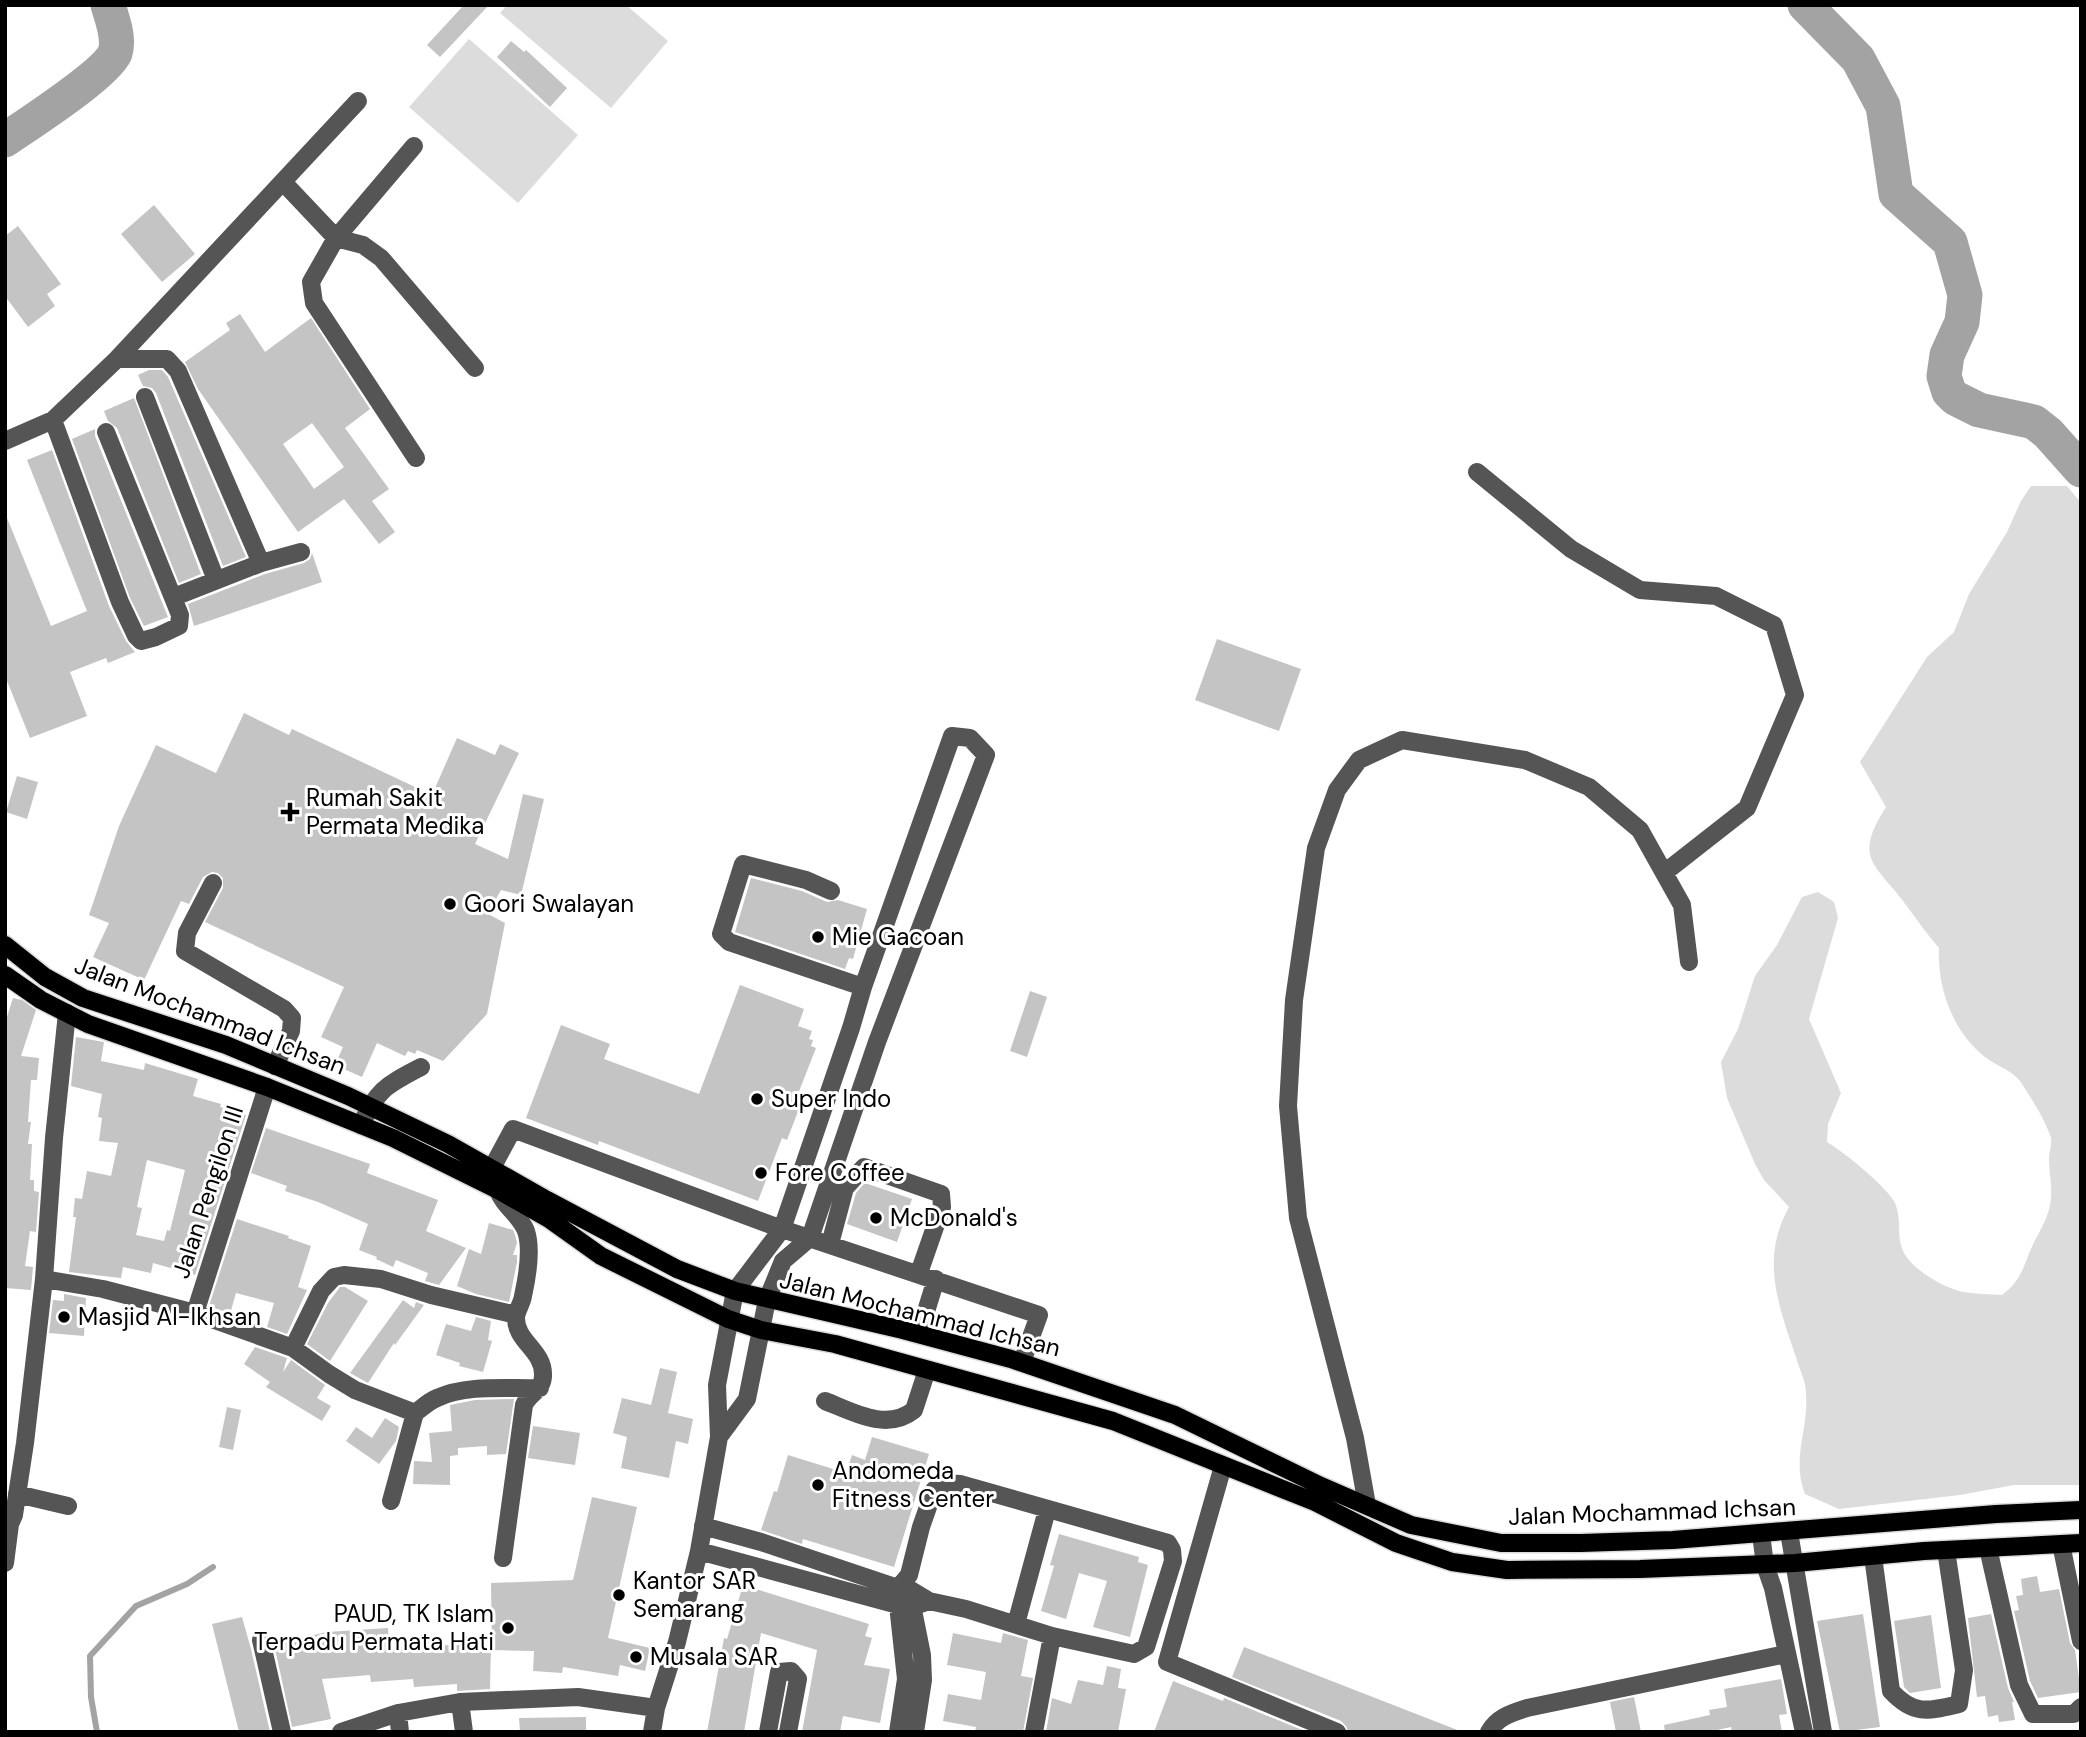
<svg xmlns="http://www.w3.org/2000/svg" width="2086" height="1737" viewBox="0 0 2086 1737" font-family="'DM Sans',sans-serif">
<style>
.green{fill:#dcdcdc}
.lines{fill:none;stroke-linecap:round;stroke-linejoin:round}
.stream{stroke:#a3a3a3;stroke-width:6}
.river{stroke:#a3a3a3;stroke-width:35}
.building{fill:#c4c4c4;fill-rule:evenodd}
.major-casing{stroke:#dbdbdb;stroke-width:21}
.minor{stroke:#555;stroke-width:18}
.major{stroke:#000;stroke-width:18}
.poi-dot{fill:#000;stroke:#fff;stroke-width:2.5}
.labels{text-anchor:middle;stroke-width:6;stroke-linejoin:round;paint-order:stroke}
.poi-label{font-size:24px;fill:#000;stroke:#fff;text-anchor:start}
.street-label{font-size:24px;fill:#000;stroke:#fff}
</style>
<rect width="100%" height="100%" fill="#fff"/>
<path class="green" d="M507,5H626L668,41L611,108L500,13Z
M469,39L578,135L518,203L409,107Z
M2031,486H2067L2081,503V1485H2014L1960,1495L1839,1509L1805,1494C1791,1458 1809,1429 1806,1393C1806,1381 1799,1369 1796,1357C1778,1304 1760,1259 1789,1207L1764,1180L1755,1164L1727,1098L1721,1062L1738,1029L1755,976L1777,945L1802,897L1818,892L1834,902L1838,918L1809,1019L1841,1093L1828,1124L1827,1142C1844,1152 1887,1187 1895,1203C1902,1219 1896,1235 1903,1251C1911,1269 1945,1289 1964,1292C1976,1294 1990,1294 2002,1295C2020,1281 2022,1271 2030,1251C2038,1232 2050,1218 2051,1197C2052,1184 2049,1171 2049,1159C2049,1152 2052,1145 2051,1138C2046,1121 2030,1096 2020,1081C2013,1071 1995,1065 1985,1057C1953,1032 1937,988 1939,948C1927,934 1917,920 1906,905C1876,864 1852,860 1886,807L1860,762L1927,657L1954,632L1969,594L2007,532L2021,501Z"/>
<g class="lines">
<path class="stream" d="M97,1732L91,1697L90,1656L136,1606L187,1584L213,1567"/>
<path class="river" d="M1805,5L1858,59L1883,106L1896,194L1950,242L1965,295L1962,322L1947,355L1944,376L1949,392L1955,398L1979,410L2034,422L2048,433L2081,470
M5,140C28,124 105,75 115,53C120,38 112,19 108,5"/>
</g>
<path class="building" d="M464,5H489L440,57L427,45Z
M511,41L524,52L526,50L567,88L550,107L497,57Z
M154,205L195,254L162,282L121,234Z
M18,226L61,284L47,294L55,306L28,327L5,296V236Z
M240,314L265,352L311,318L370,409L345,428L389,489L372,501L395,532L379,544L344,499L298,532L198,389L185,362L230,330L226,323ZM312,423L344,467L314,489L283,444Z
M149,370H162L168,377L246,557L223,566L156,393L152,388L143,386L138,375Z
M134,398L201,574L179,583L117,428L108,421L104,411Z
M95,429V436L168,617L144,626L130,598L72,439Z
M52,450L109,606L126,641L135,652L108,663L106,658L70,672L87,716L30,738L5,676V513L51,626L87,611L27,460Z
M312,553L322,582L194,626L188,604L265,574L304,563L310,559Z
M1217,639L1301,669L1279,731L1195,700Z
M244,713L289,735L292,729L432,795L457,738L495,755L500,744L519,753L475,844L508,859L523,794L544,799L521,895L501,890L488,914L505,923L487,1014L443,1061L417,1050L415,1054L408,1051L405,1056L377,1043L362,1077L335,1065L343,1047L321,1037L344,987L205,922L223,888V878L218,873L212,872L203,877L189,904L181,901L144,980L93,957L109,923L89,915L119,826L156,745L216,773Z
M17,776L38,782L27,819L6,812Z
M751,878L802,891L827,902L838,900L867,909L853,959L849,958L845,969L735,932Z
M740,985L804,1009L798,1026L812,1031L809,1039L813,1040L811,1046L816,1048L796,1099L802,1101L787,1140L782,1138L758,1201L599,1141L598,1145L526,1118L561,1025L610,1044L604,1059L699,1094Z
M1030,991L1047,997L1027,1057L1010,1051Z
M13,998L22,1000L36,1010L21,1056L39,1058L37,1080H31L28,1122H31L28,1144H32L30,1180H34V1191L39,1192L36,1232L30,1231L25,1266L33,1267L31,1290L5,1288V1023Z
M76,1037L104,1042L101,1061L144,1070L145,1063L198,1079L193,1096L221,1104L220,1107L246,1115L195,1275L153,1263L151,1273L123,1267L121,1278L69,1272L76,1217H73L75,1198L82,1199L87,1171L111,1176L118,1143L99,1141L102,1118L98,1117L102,1094L71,1086ZM147,1160L185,1170L170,1231L167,1230L164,1241L136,1235L142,1208L137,1207Z
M266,1128L370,1164L367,1173L438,1200L426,1231L466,1248L439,1285L425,1281L428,1273L396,1260L393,1267L376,1259L377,1257L359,1250L368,1224L318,1202L285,1191L287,1186L251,1173Z
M865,1183L912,1199L897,1242L847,1224L856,1193Z
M237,1219L289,1236L288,1238L311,1246L298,1287L307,1290L287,1334L267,1327L274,1303L236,1293L230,1314L209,1306Z
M489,1223L513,1230L515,1235L517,1243L513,1255H517V1262L509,1302L476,1294L457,1286L469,1249L481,1254Z
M340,1287H345L368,1301L330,1361L307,1344L328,1303Z
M64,1294L86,1298L84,1336L49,1333L53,1300L64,1301Z
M403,1300L414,1308L416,1302L424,1305L395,1345L394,1343L368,1383L350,1373Z
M476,1317L491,1321L488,1340L492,1341L483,1372L459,1366L460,1363L436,1355L446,1324L471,1331Z
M255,1347L287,1358L283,1372L291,1360L325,1385L317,1398L331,1406L322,1421L266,1387L270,1382L244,1364Z
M660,1368L677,1372L668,1413L693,1419L688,1444L676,1441L669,1478L621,1468L627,1437L613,1433L622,1398L651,1405Z
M514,1399L506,1454L487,1455V1446L458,1448V1455L450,1456V1485L413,1484L414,1461L432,1462L429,1433L452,1431L450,1405L475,1400Z
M227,1407L241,1410L233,1450L219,1447Z
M385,1418L399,1427L396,1441L379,1464L346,1441L356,1427L372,1438Z
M533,1426L580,1433L575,1465L528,1458Z
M872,1437L929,1454L894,1567L803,1539L802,1544L761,1530L774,1491L777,1492L788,1455L846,1473L852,1455L865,1460Z
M592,1497L637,1507L608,1638L650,1648L645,1671L620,1665L618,1676L563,1667L562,1673L533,1671L534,1651L492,1650L491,1583L573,1580Z
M1059,1534L1139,1557L1138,1562L1148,1565L1130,1637L1093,1627L1107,1581L1079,1573L1066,1619L1041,1611L1054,1566L1050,1565Z
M2037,1576L2040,1592L2059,1589L2070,1643L2075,1650L2081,1692L2038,1698L2030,1681L2014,1611L2019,1610L2016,1596L2023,1595L2021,1579Z
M743,1585L869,1624L865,1636L872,1638L864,1665L890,1669L880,1723L843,1716L840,1732H802L817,1650L761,1633L744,1732H707L724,1638L727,1639Z
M1863,1614L1880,1727L1840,1732L1817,1621Z
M1991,1614L2008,1688L2014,1702H2012L2015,1720L1999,1722L1998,1715L1988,1717L1985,1696L1977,1697L1968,1618Z
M1931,1615L1941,1688L1910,1693L1904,1687L1894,1621Z
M242,1617L251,1649L270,1732H239L212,1624Z
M388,1628L389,1643L411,1642V1646L491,1644L490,1689L457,1691V1684L414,1687L413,1679L371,1682L370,1675L322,1679L331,1719L292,1727L274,1644L327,1632Z
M953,1633L1001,1643L1003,1633L1028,1640L1021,1676L1033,1678L1023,1732H975L976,1727L943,1721L948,1694L981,1700L986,1672L947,1665Z
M1244,1647L1460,1731V1732H1348L1346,1726L1341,1721L1232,1677Z
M1107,1666L1121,1669L1118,1688L1126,1689L1118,1732H1046L1052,1698L1071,1704L1078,1680L1103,1685Z
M1781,1679L1787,1714L1779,1715L1782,1732H1732L1731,1727L1708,1732H1665L1664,1725L1710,1715L1709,1710L1727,1707L1724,1689Z
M1173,1681L1223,1701L1224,1698L1307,1732H1154Z
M1634,1697L1641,1732H1616L1610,1702Z
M586,1717V1732H520L519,1718Z"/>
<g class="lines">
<g class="major-casing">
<path id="major" d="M5,945L45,977L83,998L226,1045L348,1096L448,1144L547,1200L677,1269L735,1291L903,1330L1011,1359L1175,1415L1321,1486L1411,1525L1501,1543H1581L1673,1540L1996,1514L2081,1510
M5,975L41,1000L88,1024L267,1087L393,1138L498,1190L549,1219L601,1256L728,1319L761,1330L835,1344L1113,1421L1315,1502L1396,1543L1452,1562L1507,1570L1640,1569L1795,1563L1924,1551L2081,1543"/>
</g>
<path class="minor" d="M414,146L336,238L311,282L314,303L416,458
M283,182L336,238L363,245L381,258L475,368
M117,359H167L178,371L261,563
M145,397L216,580
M53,420L120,602L136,636L141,641L156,637L179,626L180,615L106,432
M5,441L53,420L117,359L358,101
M1477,472L1571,549L1640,590L1716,596L1774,625L1795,695L1747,808L1664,873
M174,597L261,563L301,552
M213,883L187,933L185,951L284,1009L292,1018L291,1031L275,1066
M831,891L806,880L743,864L721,934L729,942L863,987
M361,1125C377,1089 387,1085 421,1067
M485,1181L513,1129L782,1229L1039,1315L1022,1362
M501,1186L498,1190C503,1206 520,1215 526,1231C532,1249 527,1278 523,1296C522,1303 517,1310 516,1317C515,1341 543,1350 543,1374C544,1390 529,1393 524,1405L503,1558
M830,1244L845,1188L864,1167L941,1194L942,1207L919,1273
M44,1279L103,1289L195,1313L293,1348L329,1374L355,1390L415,1413
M195,1313L267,1087
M919,1334L936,1279
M293,1348L321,1291L334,1277L344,1275L381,1279L431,1295L516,1315
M825,1401C853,1412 887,1432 914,1410L927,1370
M415,1413C422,1408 429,1401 437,1398C467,1384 508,1389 540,1388
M1223,1466L1167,1662L1337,1732
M17,1494L68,1506
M391,1501L415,1413
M1367,1505L1355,1438L1298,1218L1288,1106L1294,1000L1316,848L1337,790L1359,760L1402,740L1525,760L1589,787L1640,830L1682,905L1689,962
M5,1526L10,1524L14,1515L25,1443L44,1279L54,1138L67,1013
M703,1526L761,1542L898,1588L909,1589L929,1601
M1789,1532L1823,1732
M1761,1534L1765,1565L1773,1588L1804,1732
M2061,1544L2081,1641
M1988,1548L2019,1685L2033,1714H2074L2081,1707
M699,1551L898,1605L912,1607L929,1601L966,1609L1052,1636L1134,1654L1146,1647L1173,1561L1172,1550L1168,1543L960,1484C950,1483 942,1483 934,1490L921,1527L909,1575L898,1588V1605L906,1679L898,1732
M1873,1556L1891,1691C1914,1716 1929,1711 1959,1704L1964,1670L1946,1550
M5,1563L10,1524
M910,1595L922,1655L923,1680L915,1732
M1016,1624L1047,1510
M261,1640L282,1732
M460,1702L464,1732
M398,1713L400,1732
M341,1732L398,1713L460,1702L578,1697L656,1708
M652,1732L656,1708L677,1642L699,1551L719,1437L717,1385L735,1291L782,1229L851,1028L863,987L952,736L970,738L986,755L877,1042L810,1238L783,1261L767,1300L747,1399L719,1437
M768,1732L779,1672L791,1671L798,1679L788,1732
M1034,1732L1052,1636
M1489,1732C1497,1717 1512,1713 1527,1708L1786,1654"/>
<use href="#major" class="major"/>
</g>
<g class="poi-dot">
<path d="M286.5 801.5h7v7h7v7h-7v7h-7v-7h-7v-7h7z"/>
<circle cx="450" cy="904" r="7"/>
<circle cx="818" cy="937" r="7"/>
<circle cx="757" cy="1099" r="7"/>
<circle cx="761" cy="1173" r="7"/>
<circle cx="876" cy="1218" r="7"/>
<circle cx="64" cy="1317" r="7"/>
<circle cx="818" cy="1485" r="7"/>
<circle cx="619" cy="1595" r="7"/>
<circle cx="508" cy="1628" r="7"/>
<circle cx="636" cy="1657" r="7"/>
</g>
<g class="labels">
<g class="poi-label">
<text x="306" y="806">Rumah Sakit<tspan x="306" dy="28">Permata Medika</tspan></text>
<text x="464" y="912">Goori Swalayan</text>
<text x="832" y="945">Mie Gacoan</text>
<text x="771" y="1107">Super Indo</text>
<text x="775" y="1181">Fore Coffee</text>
<text x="890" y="1226">McDonald's</text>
<text x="78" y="1325">Masjid Al-Ikhsan</text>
<text x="832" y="1479">Andomeda<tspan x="832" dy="28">Fitness Center</tspan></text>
<text x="633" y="1589">Kantor SAR<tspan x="633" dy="28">Semarang</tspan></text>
<text x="494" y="1622" text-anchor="end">PAUD, TK Islam<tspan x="494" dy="28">Terpadu Permata Hati</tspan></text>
<text x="650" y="1665">Musala SAR</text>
</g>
<g class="street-label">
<text transform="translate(210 1016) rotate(21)" y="8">Jalan Mochammad Ichsan</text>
<text transform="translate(208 1192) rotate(-72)" y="8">Jalan Pengilon III</text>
<text transform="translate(920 1314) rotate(14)" y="8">Jalan Mochammad Ichsan</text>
<text transform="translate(1652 1512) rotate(-2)" y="8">Jalan Mochammad Ichsan</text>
</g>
</g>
<rect width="2086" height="1737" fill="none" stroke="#000000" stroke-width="14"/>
</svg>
